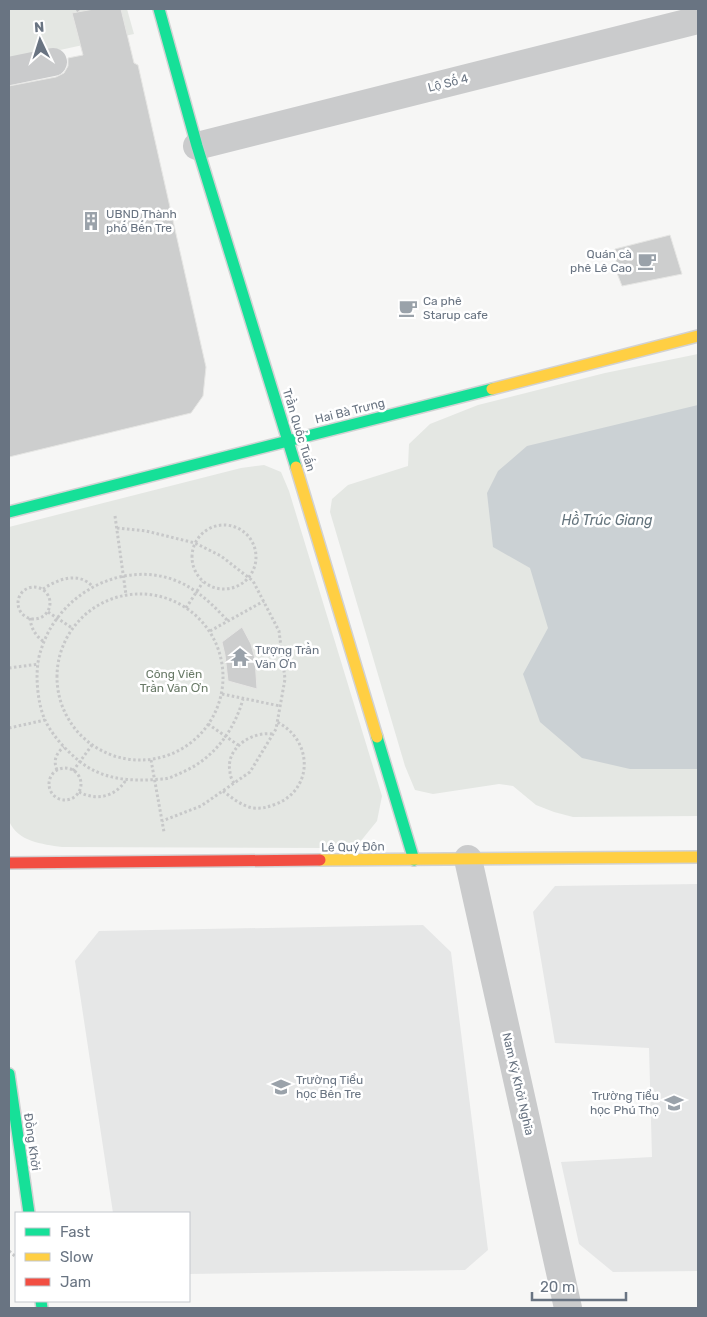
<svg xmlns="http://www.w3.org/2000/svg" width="707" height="1317" viewBox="0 0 707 1317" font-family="Rubik,sans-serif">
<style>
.built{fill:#e6e7e7}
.green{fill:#e4e7e3}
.water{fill:#cbd1d4}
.building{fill:#cdcece;stroke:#e6e6e4}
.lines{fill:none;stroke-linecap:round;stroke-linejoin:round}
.fast-casing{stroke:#d2d2d3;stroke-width:14}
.slow-casing{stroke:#d2d2d3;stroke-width:14}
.jam-casing{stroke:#d2d2d3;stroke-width:14}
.path{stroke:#c7c8c9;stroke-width:3;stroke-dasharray:2.5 2.5;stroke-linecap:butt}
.street{stroke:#cacbcc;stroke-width:28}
.fast{stroke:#16e098;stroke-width:11}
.slow{stroke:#ffcf43;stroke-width:11}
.jam{stroke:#f24e42;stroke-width:11}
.labels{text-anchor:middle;stroke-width:5;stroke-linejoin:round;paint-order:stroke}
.street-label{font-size:12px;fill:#697482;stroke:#fff}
.poi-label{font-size:12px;fill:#697482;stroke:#fff;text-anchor:start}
.park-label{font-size:12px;fill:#697a67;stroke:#fff}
.water-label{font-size:14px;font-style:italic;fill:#65757e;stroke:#fff}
</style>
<rect width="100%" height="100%" fill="#f6f6f5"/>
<path class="built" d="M698,884V1271L613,1272L579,1244L561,1162L652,1157L649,1048L555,1043L533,912L555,886Z
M423,925L451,952L488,1250L465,1270L189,1274V1213H113L75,961L99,931Z"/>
<path class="green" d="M9,9H127L134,34L9,61Z
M698,354V816L573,817L554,812L536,805L513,786L499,784L433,794L415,790L405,766L330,512L332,499L348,485L408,466L409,444L430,424L478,405L605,373Z
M264,465L281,472L289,491L382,796L377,821L360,842L328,848L62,847C42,844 18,842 9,821V527L241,468Z"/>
<path class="water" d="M698,405V769H630L582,758L540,722L523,674L548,628L530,568L493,547L487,493L498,471L527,446Z"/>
<path class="building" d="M94,9H121L134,63L138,65L206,367L203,396L191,413L9,457V86L56,77L64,73L68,66V58L83,55L72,13Z
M670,235L682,274L622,286L617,273L615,249Z
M242,627L251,644L255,659L257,689L228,681L225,655L222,642Z"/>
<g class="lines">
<g class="fast-casing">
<path id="fast" d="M159,9L197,146L296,467
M9,512L492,389
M377,737L414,860
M9,1074L29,1213
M41,1301L42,1308"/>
</g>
<g class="slow-casing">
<path id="slow" d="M492,389L698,336
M296,467L377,737
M320,860L698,857"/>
</g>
<g class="jam-casing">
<path id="jam" d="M9,863L320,860"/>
</g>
<path class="path" d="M77,9L79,12
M115,516L126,595
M192 557a32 32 0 1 1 64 0a32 32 0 1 1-64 0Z
M117,528L146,531L195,543L221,556L253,581L279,631L285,679L276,729L250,772L201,806L162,821
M18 603a16 16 0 1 1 32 0a16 16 0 1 1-32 0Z
M43,589C58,579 79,571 93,587
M57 677a83 83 0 1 1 166 0a83 83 0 1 1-166 0Z
M186,608L203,582
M48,612L72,628
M30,618C31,629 36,636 44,642
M227,620C212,604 198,590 177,581C122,559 58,594 41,650C34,669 37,702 45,720C53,738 77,763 95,771C116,781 139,781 162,779C169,779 176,775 183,772C214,758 234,731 243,699
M210,631L264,601
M9,668L39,664
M222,694L280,706
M208,724L238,745
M9,728L45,720
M151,760L164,832
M49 784a16 16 0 1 1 32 0a16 16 0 1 1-32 0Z
M57,770C53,761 56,753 64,747
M73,771L92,745
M234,783C232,780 230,776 230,772C225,748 252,731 273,734
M223,791C232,798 242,806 253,808C262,809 268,807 276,804C314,789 313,740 277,722
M79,792C97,801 115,797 126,780
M9,1251L16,1257"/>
<path class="street" d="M9,71L53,62
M197,146L698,20
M468,859L568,1308"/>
<use href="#fast" class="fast"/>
<use href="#slow" class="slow"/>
<use href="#jam" class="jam"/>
</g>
<defs>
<g id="building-bare" transform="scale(1.5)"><path d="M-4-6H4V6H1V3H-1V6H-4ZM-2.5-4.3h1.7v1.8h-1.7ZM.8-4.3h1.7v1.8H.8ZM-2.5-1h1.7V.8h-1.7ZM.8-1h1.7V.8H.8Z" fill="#9aa2aa" stroke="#fff" stroke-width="2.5" paint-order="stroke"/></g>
<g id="cafe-bare" transform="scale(1.5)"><path d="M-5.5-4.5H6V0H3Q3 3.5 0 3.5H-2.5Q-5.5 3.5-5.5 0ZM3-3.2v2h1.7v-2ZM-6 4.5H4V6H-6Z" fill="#9aa2aa" stroke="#fff" stroke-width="2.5" paint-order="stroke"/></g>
<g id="temple-bare" transform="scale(1.5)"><path d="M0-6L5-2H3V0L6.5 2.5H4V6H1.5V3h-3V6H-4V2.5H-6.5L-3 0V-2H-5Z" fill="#9aa2aa" stroke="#fff" stroke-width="2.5" paint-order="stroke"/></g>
<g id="school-bare" transform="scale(1.5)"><path d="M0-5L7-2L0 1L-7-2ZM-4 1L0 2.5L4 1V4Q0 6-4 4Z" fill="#9aa2aa" stroke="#fff" stroke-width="2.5" paint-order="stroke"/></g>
</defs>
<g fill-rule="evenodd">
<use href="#building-bare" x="91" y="221"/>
<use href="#cafe-bare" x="647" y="261"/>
<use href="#cafe-bare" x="408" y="308"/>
<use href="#temple-bare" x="240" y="657"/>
<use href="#school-bare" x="281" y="1087"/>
<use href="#school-bare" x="674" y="1103"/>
</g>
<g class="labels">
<g class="street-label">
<text transform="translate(448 83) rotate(-14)" y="4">Lộ Số 4</text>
<text transform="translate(350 411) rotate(-14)" y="4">Hai Bà Trưng</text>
<text transform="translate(299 430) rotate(73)" y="4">Trần Quốc Tuấn</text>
<text transform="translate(353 847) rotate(-1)" y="4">Lê Quý Đôn</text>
<text transform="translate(518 1084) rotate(77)" y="4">Nam Kỳ Khởi Nghĩa</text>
<text transform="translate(32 1142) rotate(82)" y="4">Đồng Khởi</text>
</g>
<g class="poi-label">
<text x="106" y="218">UBND Thành<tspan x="106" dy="14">phố Bến Tre</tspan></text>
<text x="632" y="258" text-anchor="end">Quán cà<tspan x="632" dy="14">phê Lê Cao</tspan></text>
<text x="423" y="305">Ca phê<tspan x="423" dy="14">Starup cafe</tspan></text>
<text x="255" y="654">Tượng Trần<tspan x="255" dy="14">Văn Ơn</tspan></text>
<text x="296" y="1084">Trường Tiểu<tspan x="296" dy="14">học Bến Tre</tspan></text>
<text x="659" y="1100" text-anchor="end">Trường Tiểu<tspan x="659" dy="14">học Phú Thọ</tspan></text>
</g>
<g class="park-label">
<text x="174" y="678">Công Viên<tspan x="174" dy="14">Trần Văn Ơn</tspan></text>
</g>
<g class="water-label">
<text x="607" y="525">Hồ Trúc Giang</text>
</g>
</g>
<rect width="707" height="1317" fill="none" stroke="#697482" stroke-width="20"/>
<rect x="15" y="1212" width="175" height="90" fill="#ffffff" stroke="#c3c7cd"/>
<rect x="25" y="1228" width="25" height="8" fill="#16e098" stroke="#c3c7cd"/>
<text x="60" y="1237" font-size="15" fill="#697482">Fast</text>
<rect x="25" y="1253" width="25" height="8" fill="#ffcf43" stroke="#c3c7cd"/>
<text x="60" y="1262" font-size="15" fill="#697482">Slow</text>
<rect x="25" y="1278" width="25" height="8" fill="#f24e42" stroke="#c3c7cd"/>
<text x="60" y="1287" font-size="15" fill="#697482">Jam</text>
<g transform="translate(40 40) rotate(356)" stroke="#ffffff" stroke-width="4" paint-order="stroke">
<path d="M0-4L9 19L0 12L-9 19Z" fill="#697482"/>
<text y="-8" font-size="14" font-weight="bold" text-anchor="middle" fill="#697482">N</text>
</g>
<path d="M532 1292v8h94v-8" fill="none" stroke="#697482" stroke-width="2.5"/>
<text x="540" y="1292" font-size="15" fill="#697482" stroke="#ffffff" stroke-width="4" paint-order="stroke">20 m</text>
</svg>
